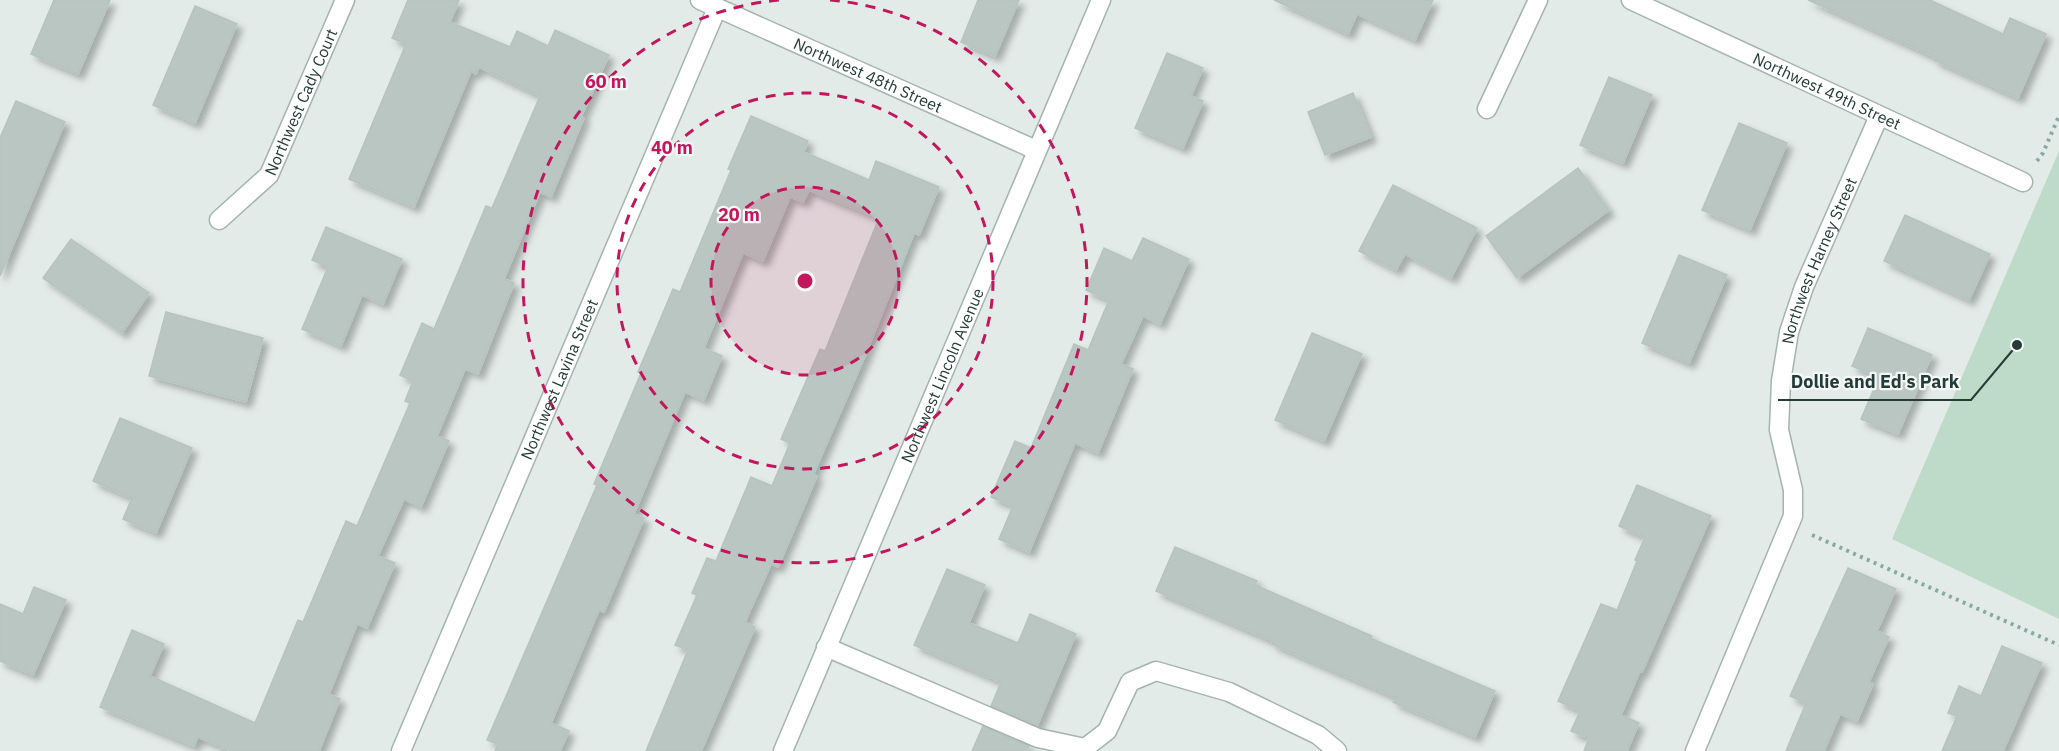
<svg xmlns="http://www.w3.org/2000/svg" width="2059" height="751" viewBox="0 0 2059 751" font-family="'IBM Plex Sans',sans-serif">
<style>
.green{fill:#bedac8}
.building{fill:#b9c6c1;stroke:#b6c4c0;stroke-width:1.5;filter:url(#shadow)}
.lines{fill:none;stroke-linecap:round;stroke-linejoin:round}
.service-casing{stroke:#a6b3af;stroke-width:21}
.minor-casing{stroke:#a6b3af;stroke-width:21}
.tertiary-casing{stroke:#a6b3af;stroke-width:21}
.path{stroke:#87aba3;stroke-width:4;stroke-dasharray:3 4.5;stroke-linecap:butt}
.service{stroke:#fff;stroke-width:18}
.minor{stroke:#fff;stroke-width:18}
.tertiary{stroke:#fff;stroke-width:18}
.ring{fill:none;stroke:#c2185b;stroke-width:3;stroke-dasharray:10 8}
.labels{text-anchor:middle;stroke-width:4.5;stroke-linejoin:round;paint-order:stroke}
.street-label{font-size:16px;fill:#253b37;stroke:#f3f8f6}
.centre{fill:#c2185b;stroke:#f3f8f6;stroke-width:3}
.ring-label{font-size:18px;text-anchor:middle;font-weight:bold;fill:#c2185b;stroke:#f3f8f6;stroke-width:4.5;stroke-linejoin:round;paint-order:stroke}
.leader{fill:none;stroke:#253b37;stroke-width:2}
.callout-dot{fill:#253b37;stroke:#f3f8f6;stroke-width:2}
.callout-label{font-size:18px;text-anchor:middle;font-weight:bold;fill:#253b37;stroke:#f3f8f6;stroke-width:4.5;stroke-linejoin:round;paint-order:stroke}
</style>
<defs>
<filter id="shadow"><feDropShadow dx="5.5" dy="5.5" stdDeviation="3" flood-color="#0004"/></filter>
</defs>
<rect width="100%" height="100%" fill="#e3ebe8"/>
<path class="green" d="M2059,151V619L1892,539Z"/>
<path class="building" d="M54,0H110L78,74L31,54Z
M408,0H459L450,22L510,47L517,31L548,46L555,30L609,55L581,117L584,118L551,197L540,192L504,279L514,283L478,374L465,369L437,436L449,441L421,507L404,499L378,556L395,563L367,628L357,624L329,694L340,699L319,751H232L198,737L194,746L100,707L132,630L164,644L150,676L255,723L298,620L303,622L346,521L357,526L410,403L405,401L413,381L400,375L422,323L434,329L486,206L492,208L540,96L479,67L476,74L471,71L414,207L349,179L406,44L392,38Z
M978,0H1019L995,56L961,42Z
M1274,0H1433L1415,40L1357,14L1348,34Z
M1808,0H1930L2003,34L2010,18L2046,34L2018,98L1934,60L1935,57Z
M195,6L237,24L195,123L153,105Z
M1167,53L1203,68L1191,96L1203,101L1183,148L1135,128Z
M1609,77L1652,95L1623,163L1580,145Z
M1353,93L1371,137L1325,155L1308,112Z
M16,101L65,122L0,276V138Z
M751,116L808,141L804,152L869,180L876,161L939,187L919,235L914,233L865,356L813,475L817,476L778,567L771,564L745,622L755,627L701,751H646L688,650L675,645L697,595L692,593L707,558L716,561L751,477L772,486L790,443L781,439L820,349L825,351L879,218L809,190L803,202L790,197L763,261L743,253L704,348L722,356L704,400L685,392L634,514L644,518L604,612L599,610L551,723L569,731L560,751H495L498,744L487,740L597,485L594,484L641,373L638,372L673,289L680,292L731,170L728,169Z
M1739,123L1787,143L1750,230L1702,210Z
M1578,168L1609,210L1517,278L1486,236Z
M1393,185L1477,228L1451,278L1405,254L1396,270L1359,251Z
M1905,215L1990,254L1969,300L1884,261Z
M326,227L402,259L383,304L362,295L341,346L302,329L328,267L312,260Z
M1143,238L1189,259L1160,324L1143,316L1121,364L1133,369L1098,453L1075,443L1029,552L999,539L1013,506L991,497L1015,441L1031,448L1074,344L1088,350L1109,300L1086,290L1104,248L1132,261Z
M71,239L149,293L122,333L43,278Z
M1679,255L1727,275L1689,363L1642,343Z
M166,312L263,338L246,402L149,376Z
M1868,328L1932,355L1898,434L1861,419L1879,377L1852,366Z
M1312,333L1362,354L1324,441L1275,420Z
M120,418L192,448L156,533L123,519L132,498L93,481Z
M1637,485L1711,516L1642,672L1640,671L1621,715L1639,723L1627,751H1584L1589,738L1571,731L1580,711L1558,701L1601,604L1617,610L1637,561L1635,560L1645,537L1619,526Z
M1175,547L1257,581L1255,585L1372,636L1370,638L1495,691L1475,737L1393,702L1395,697L1272,644L1273,641L1156,591Z
M1848,568L1896,589L1877,631L1889,637L1869,682L1873,684L1857,721L1840,714L1824,751H1786L1806,703L1790,696Z
M947,569L985,585L969,623L1018,643L1030,614L1076,634L1037,726L991,706L1001,682L914,645Z
M34,587L66,600L33,675L0,661V604L23,614Z
M2002,646L2042,663L2003,751H1942L1957,716L1948,713L1959,686L1981,696Z
M983,726L1029,746L1027,751H972Z"/>
<g class="lines">
<g class="service-casing">
<path id="service" d="M826,647L1038,738L1085,748L1107,731L1130,682L1156,671L1229,692L1318,735L1337,751"/>
</g>
<g class="minor-casing">
<g id="minor">
<path id="s1" d="M700,0L1036,150"/>
<path id="s2" d="M1631,0L2023,182"/>
<path d="M1487,109L1538,0"/>
<path id="s3" d="M219,220L269,175L345,0"/>
<path id="s4" d="M401,751L717,8"/>
<path id="s5" d="M1695,751L1793,516V490L1779,430L1781,381L1789,332L1804,287L1879,116"/>
</g>
</g>
<g class="tertiary-casing">
<g id="tertiary">
<path id="s6" d="M783,751L1101,0"/>
</g>
</g>
<path class="path" d="M2037,161L2043,153L2059,116
M1812,535L2059,645"/>
<use href="#service" class="service"/>
<use href="#minor" class="minor"/>
<use href="#tertiary" class="tertiary"/>
</g>
<circle cx="805" cy="281" r="94" fill="#c2185b" fill-opacity=".12"/>
<g class="ring">
<circle cx="805" cy="281" r="94"/>
<circle cx="805" cy="281" r="188"/>
<path d="M830 0A282 282 0 1 1 780 0"/>
</g>
<g class="labels">
<g class="street-label">
<text dy="6" stroke="none"><textPath href="#s1" startOffset="184">Northwest 48th Street</textPath></text>
<text dy="6" stroke="none"><textPath href="#s2" startOffset="216">Northwest 49th Street</textPath></text>
<text dy="6" stroke="none"><textPath href="#s3" startOffset="147">Northwest Cady Court</textPath></text>
<text dy="6" stroke="none"><textPath href="#s5" startOffset="518">Northwest Harney Street</textPath></text>
<text dy="6" stroke="none"><textPath href="#s6" startOffset="408">Northwest Lincoln Avenue</textPath></text>
<text dy="6" stroke="none"><textPath href="#s4" startOffset="404">Northwest Lavina Street</textPath></text>
</g>
</g>
<circle cx="805" cy="281" r="9" class="centre"/>
<g class="ring-label">
<text x="606" y="88">60 m</text>
<text x="672" y="154">40 m</text>
<text x="739" y="221">20 m</text>
</g>
<path class="leader" d="M2017 345L1971 400H1778"/>
<circle class="callout-dot" cx="2017" cy="345" r="6"/>
<g class="callout-label">
<text x="1875" y="388">Dollie and Ed's Park</text>
</g>
</svg>
